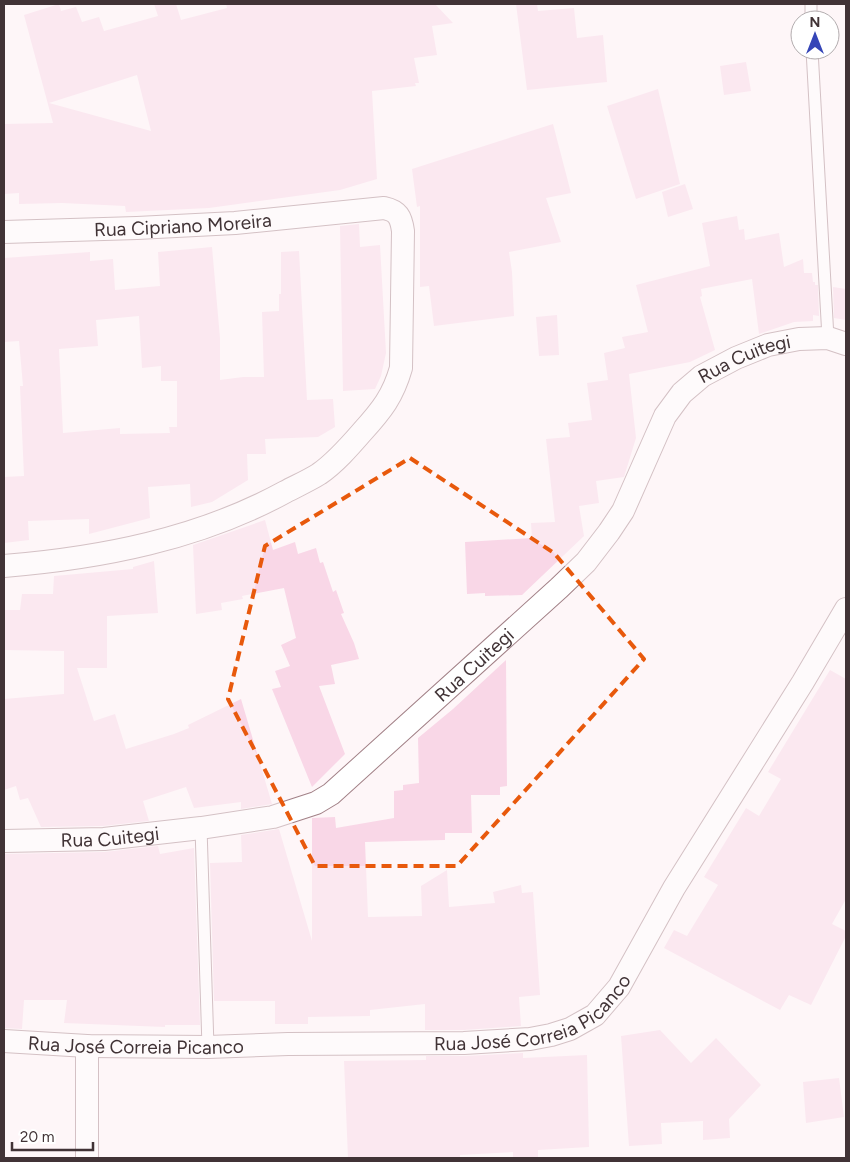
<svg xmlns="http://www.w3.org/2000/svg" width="850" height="1162" viewBox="0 0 850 1162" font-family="Figtree,sans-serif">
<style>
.building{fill:#f9d7e7;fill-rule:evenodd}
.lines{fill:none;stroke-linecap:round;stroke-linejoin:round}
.lane-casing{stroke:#a28187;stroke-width:13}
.street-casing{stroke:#a28187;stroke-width:24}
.lane{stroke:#fff;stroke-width:11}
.street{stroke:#fff;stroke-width:22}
.marked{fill:none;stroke:#e8590c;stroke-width:4;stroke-dasharray:10 6;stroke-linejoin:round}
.labels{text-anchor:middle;stroke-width:4.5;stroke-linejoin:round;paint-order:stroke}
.street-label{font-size:19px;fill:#413336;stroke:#fff}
</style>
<rect width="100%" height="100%" fill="#fef6f8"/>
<path class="building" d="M59,4L61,11L76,7L82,22L99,17L104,31L158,16L154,4H176L181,20L227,8L226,4H435L453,23L432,26L437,55L414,58L419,83H415L416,86L372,91L377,179L340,190L209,208L126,212L125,206L62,203L19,204V193L4,194V124L53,123L24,15ZM137,75L151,131L49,103Z
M516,4H537L538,11L574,8L577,38L603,35L607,82L527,90Z
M746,62L751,91L724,95L720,66Z
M658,89L680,184L636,199L607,106Z
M553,124L571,193L546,198L561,242L509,252L512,272L514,316L434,326L429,286L420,287V206L417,207L412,169Z
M685,184L693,209L668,217L662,192Z
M737,216L739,230L744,229L745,240L779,233L784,267L803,259L804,273H812L813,282H815V285H818L819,316L813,315V321L794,322L759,334L752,279L701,289L702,296L700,297L715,350L690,362L629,374L636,438L624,477L596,481L599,503L579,506L584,536L522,595L485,596V593L467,594L465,542L532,538L531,523L555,522L546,439L570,437L568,423L592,420L587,383L608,380L604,353L625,348L622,337L648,332L636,285L710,266L702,223Z
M359,224L360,247L380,245L386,353L381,376L375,389L343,391L340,226Z
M212,247L220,338V380L243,377H264L262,312L279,311V294H281V252L299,251L307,400L333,399L335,427L318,437L265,439L266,454H247L248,480L212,502L191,507L190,484L148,487L150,518L89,534V519L28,521L29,540L4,543V477L24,476L20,386H23L19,341L4,342V258L90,252V261L113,259L115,290L160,286L158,252ZM139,316L142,368L161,366V381H177V427H169L170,433L120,434V428L63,433L59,349L98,346L96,320Z
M833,287L846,289V320L834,318Z
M557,315L559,355L539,356L536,317Z
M265,520L273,550L295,542L298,554L316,548L320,563L323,562L333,592L336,590L344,613L341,614L354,643L359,659L331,665L335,684L319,686L345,754L312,787L272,689L281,687L275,671L290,666L281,645L296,638L284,588L242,596L243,599L221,603L222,610L196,614L193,545Z
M154,561L158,613L107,616V668H77L94,721L115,714L126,749L174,734L189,728L188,725L241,699L272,804L241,809V802L194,808L186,787L143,801L149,821L103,826L41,827L28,798L20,800L16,786L4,790V699L64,694V651L4,650V610H20L22,594H53L54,576L133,569V567Z
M506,660L507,786L500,787V795H471L472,833H445V840L365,842L368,917L422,916L421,886L447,870L449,907L495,903L493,892L521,885L522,893L533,892L540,995L519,997L521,1026L464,1030H425V1004L370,1010V1016L308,1017V1024H275V1001H214L210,863L242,862L241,835L279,829L312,941V818L335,817L336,828L394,818V791L403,790V785L419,783L418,738L453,709Z
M830,670L846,679V899L832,924L846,931V936L811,1005L789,995L780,1010L664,948L674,930L687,936L718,885L704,877L746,808L759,816L781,779L768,772Z
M158,846L160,854L194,848L200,1025H165V1027L64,1023L67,1000H24L22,1029L4,1028V854L104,852Z
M660,1030L691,1063L716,1038L761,1085L729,1119L730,1138L703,1140V1121L661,1123L662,1144L629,1146L621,1036Z
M523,1053V1058L587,1055L589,1147L538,1150V1158H513V1152L460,1155V1158H348L344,1061L426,1060V1056H465Z
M839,1078L844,1117L806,1123L803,1082Z"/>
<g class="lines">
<g class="lane-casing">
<path id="lane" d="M811,4V20
M812,50L828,338
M201,828L208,1047"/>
</g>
<g class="street-casing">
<g id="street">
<path id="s1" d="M4,232L137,228L235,223L384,208C398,211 401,217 403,231L401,368C393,396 382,410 362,432C349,447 335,463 319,474C308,481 296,486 285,492C199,539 101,558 4,566"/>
<path id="s2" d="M4,841L104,839L201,828L273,817L316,803L331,794L559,588L586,562L609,532L623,511L665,416L682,393L702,376L736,358L768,345L799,339L828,338L846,344"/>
<path id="s3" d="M4,1041L87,1046L208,1047L288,1044L464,1043L530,1039L551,1035L570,1029L595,1015L619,987L674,888L803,682L846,609"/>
<path d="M87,1046V1158"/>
</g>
</g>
<use href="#lane" class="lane"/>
<use href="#street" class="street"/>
</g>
<path d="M0 0H850V1162H0ZM410,458L554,553L644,659L457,866H315L228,699L265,546Z" fill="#fef6f8" fill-opacity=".55" fill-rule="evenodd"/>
<path class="marked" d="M410,458L554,553L644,659L457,866H315L228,699L265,546Z"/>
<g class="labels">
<g class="street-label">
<text dy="7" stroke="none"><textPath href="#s1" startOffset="179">Rua Cipriano Moreira</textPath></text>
<text dy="7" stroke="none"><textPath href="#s2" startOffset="946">Rua Cuitegi</textPath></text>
<text dy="7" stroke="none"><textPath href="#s2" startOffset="526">Rua Cuitegi</textPath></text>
<text dy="7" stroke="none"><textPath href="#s2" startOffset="106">Rua Cuitegi</textPath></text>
<text dy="7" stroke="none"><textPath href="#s3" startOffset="538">Rua José Correia Picanco</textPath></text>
<text dy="7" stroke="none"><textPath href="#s3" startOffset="132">Rua José Correia Picanco</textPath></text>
</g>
</g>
<rect width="850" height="1162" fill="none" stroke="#413336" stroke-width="10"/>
<g transform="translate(815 35)"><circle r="24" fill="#ffffff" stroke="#b3adaf"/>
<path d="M0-4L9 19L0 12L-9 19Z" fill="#3545b7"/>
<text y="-8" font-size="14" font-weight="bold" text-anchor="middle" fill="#413336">N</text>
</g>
<path d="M12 1142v8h81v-8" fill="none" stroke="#413336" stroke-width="2.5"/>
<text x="20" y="1142" font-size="15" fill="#413336" stroke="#ffffff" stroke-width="4" paint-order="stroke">20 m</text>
</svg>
